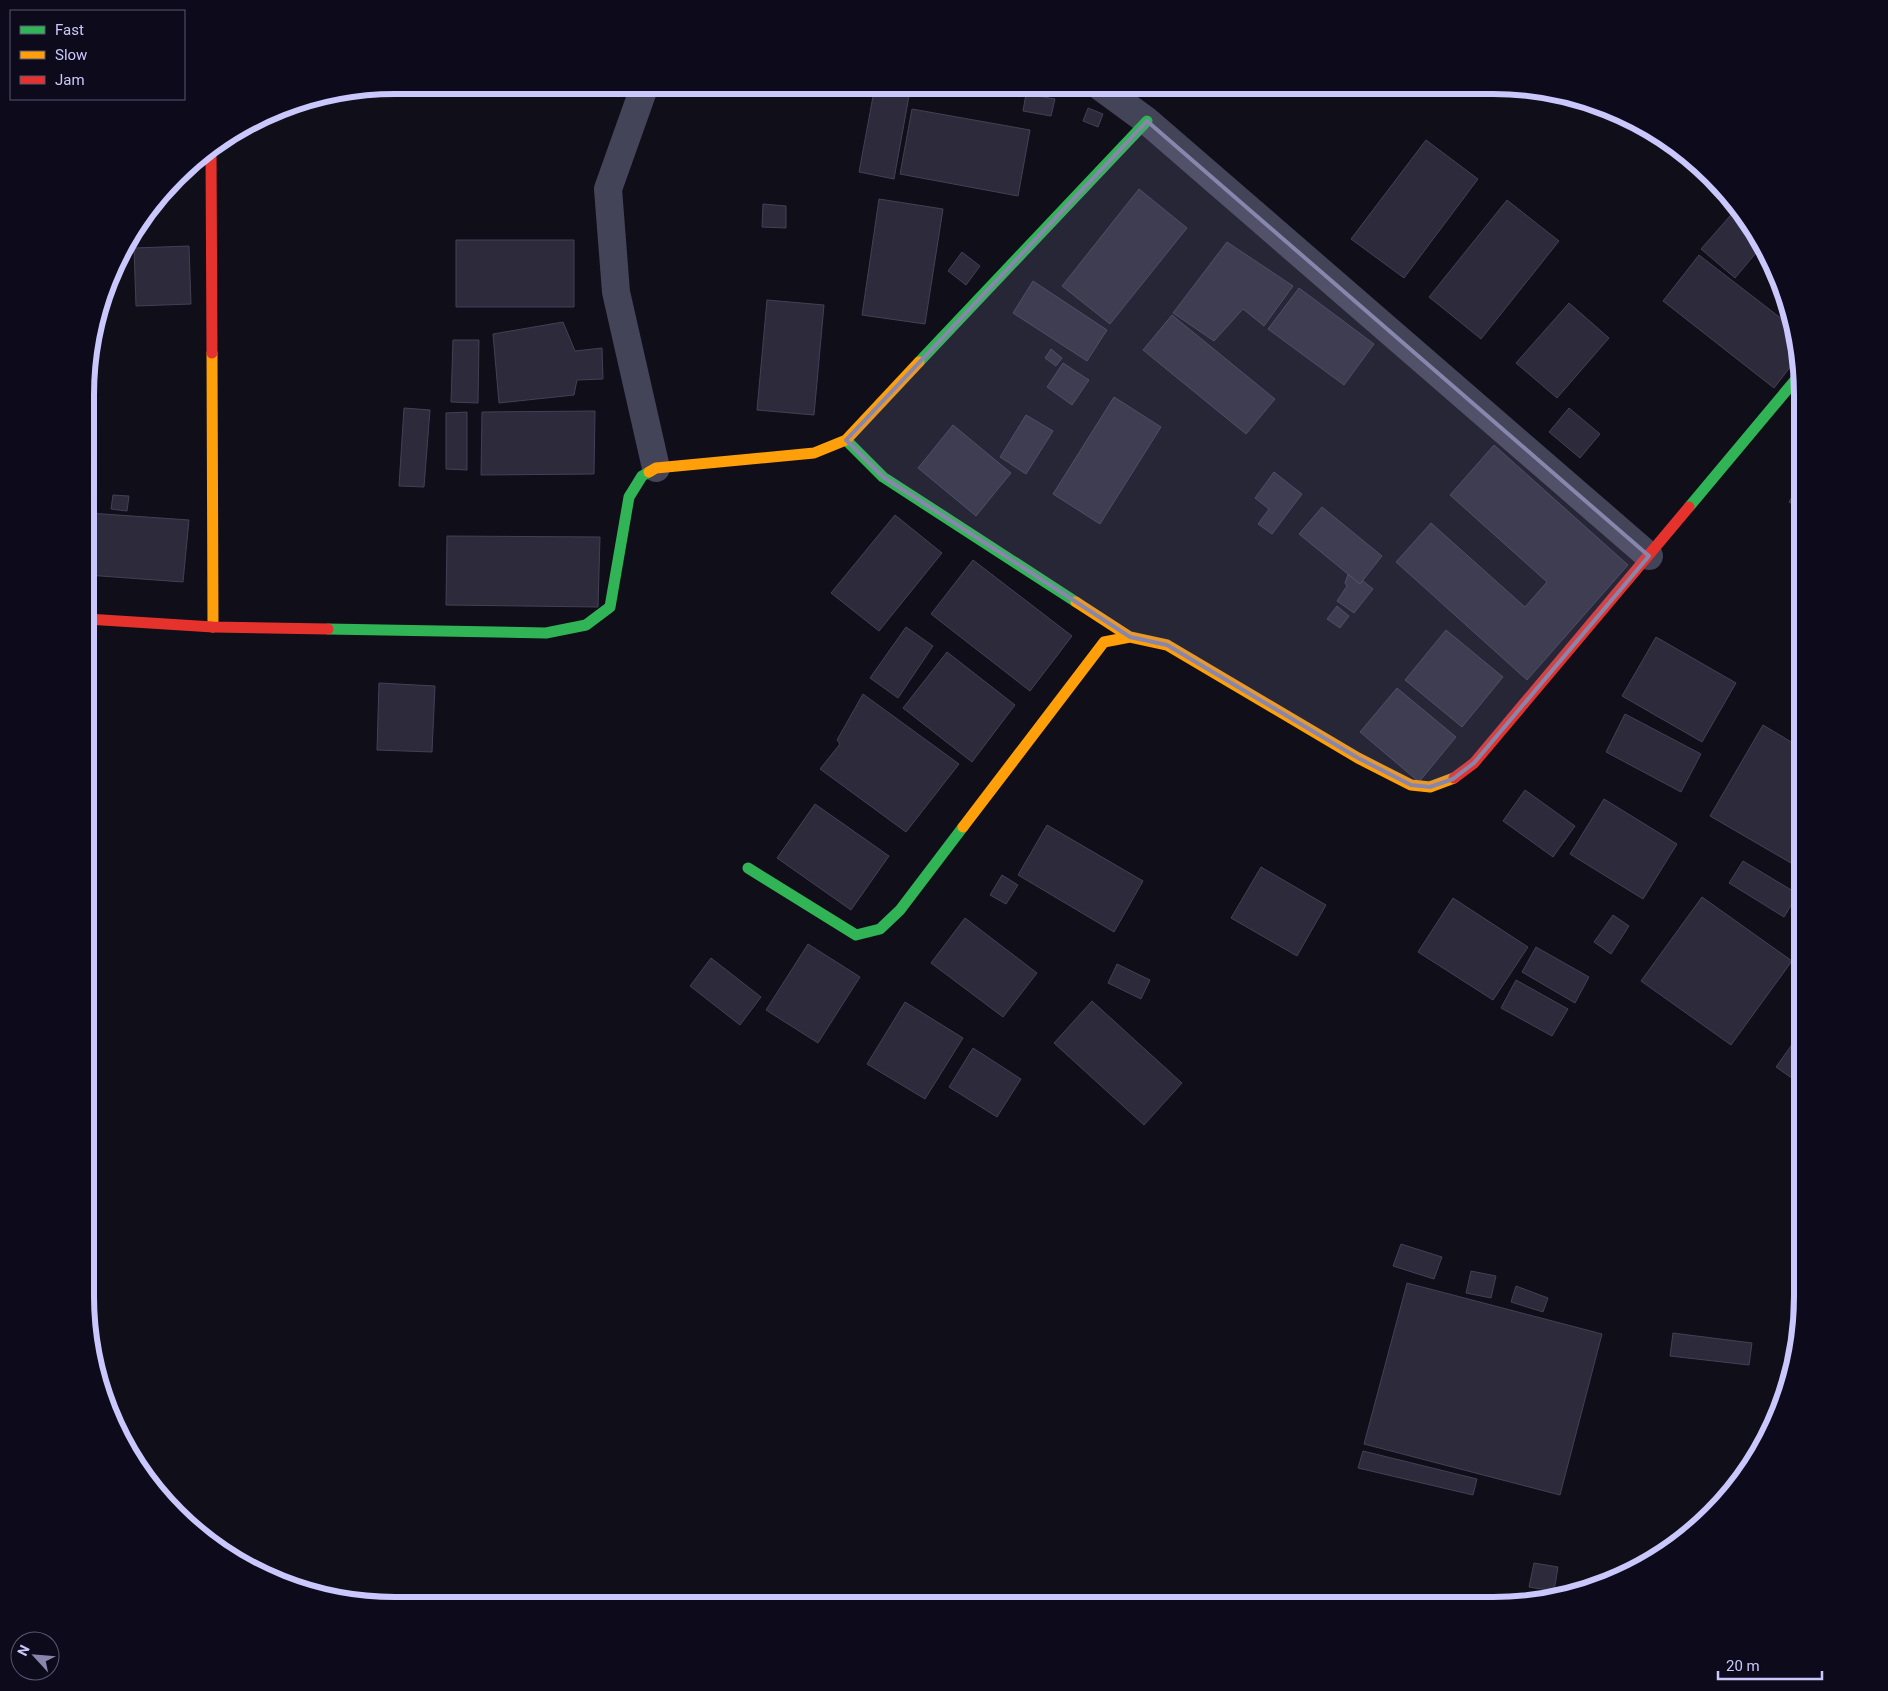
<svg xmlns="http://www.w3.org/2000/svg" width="1888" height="1691" viewBox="0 0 1888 1691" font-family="Roboto,sans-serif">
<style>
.building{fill:#2d2b3b;stroke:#434056}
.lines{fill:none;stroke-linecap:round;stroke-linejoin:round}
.street{stroke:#444458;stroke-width:28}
.fast{stroke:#30b455;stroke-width:11}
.slow{stroke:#ff9f0a;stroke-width:11}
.jam{stroke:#e5322d;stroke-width:11}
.marked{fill:#8986ad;fill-opacity:0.2;stroke:#8986ad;stroke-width:4;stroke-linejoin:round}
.rim{fill:none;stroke:#cac7fd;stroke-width:6}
</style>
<rect width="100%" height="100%" fill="#100e18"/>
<path class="building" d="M956,85H1006L1004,93Z
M874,91L909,96L894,179L859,172Z
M1026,94L1055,99L1051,116L1023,111Z
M1088,108L1103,114L1098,127L1083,121Z
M912,109L1030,130L1018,196L900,174Z
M1426,140L1478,179L1404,278L1351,239Z
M1139,189L1187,228L1110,324L1062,286Z
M879,199L943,209L925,324L862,315Z
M1507,200L1559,241L1481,339L1429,297Z
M763,204L786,206V228L762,227Z
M1737,208L1761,247L1735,278L1701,249Z
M456,240H574V307H456Z
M1227,242L1293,286L1264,326L1243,309L1214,341L1173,313Z
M189,246L191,304L136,306L134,248Z
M962,252L980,266L966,285L948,271Z
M1699,255L1791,326L1798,357L1774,388L1663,301Z
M1033,281L1107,330L1087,361L1013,313Z
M1299,288L1374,344L1344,385L1268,329Z
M767,300L824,305L814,415L757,410Z
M1569,303L1609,338L1557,398L1516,363Z
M1172,315L1275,399L1246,434L1143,350Z
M563,322L575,351L602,348L603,379L577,380L574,395L499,403L493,334Z
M453,340H479L478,403L451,402Z
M1051,349L1062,358L1056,366L1045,358Z
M1063,363L1089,380L1072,405L1047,387Z
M1114,397L1161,427L1100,524L1053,494Z
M404,408L430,410L424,487L399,486Z
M1569,408L1600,434L1580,458L1549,432Z
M595,411L594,474L481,475L482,412Z
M467,412V470L446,469V413Z
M1026,415L1053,431L1026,474L1000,457Z
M953,425L1011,473L976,516L918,468Z
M1494,445L1628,565L1527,680L1396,562L1431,523L1525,607L1547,582L1450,495Z
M1274,472L1302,494L1272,534L1258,524L1269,509L1255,498Z
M1802,480V510L1789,502Z
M113,495L129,496L127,511L111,509Z
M1322,507L1382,556L1360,584L1299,534Z
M89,513L189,520L183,582L87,575Z
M895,515L942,553L879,631L831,593Z
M447,536L600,537L598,607L446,605Z
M973,560L1072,636L1030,691L931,614Z
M1348,574L1360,584L1363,581L1373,589L1354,613L1337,601L1347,586L1345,583Z
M1337,606L1349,616L1340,628L1327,619Z
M906,627L933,646L898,698L870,678Z
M1446,630L1503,677L1462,727L1405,680Z
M1656,637L1736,683L1702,742L1622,696Z
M947,652L1015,705L972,762L903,708Z
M379,683L435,686L432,752L377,750Z
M1397,688L1456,737L1419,782L1360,732Z
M863,694L959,764L906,832L820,769L840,744L837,740Z
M1625,714L1701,754L1681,792L1606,752Z
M1763,725L1803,749V870L1710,816Z
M1525,790L1575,826L1553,857L1503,821Z
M1604,799L1677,844L1643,899L1570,854Z
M815,804L889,856L851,910L777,858Z
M1047,825L1143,881L1114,932L1018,875Z
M1743,861L1798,894L1784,917L1729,883Z
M1261,867L1326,905L1297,956L1231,918Z
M1002,875L1018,885L1006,904L990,895Z
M1702,897L1792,961L1731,1045L1641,981Z
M1453,898L1528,947L1493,1000L1418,952Z
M1613,915L1629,926L1611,954L1594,942Z
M965,918L1037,973L1003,1017L931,963Z
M808,944L860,977L818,1043L766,1010Z
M1536,947L1589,977L1575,1003L1522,972Z
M711,958L761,997L740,1025L690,986Z
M1117,964L1150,980L1141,999L1108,983Z
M1516,980L1568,1009L1552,1036L1501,1008Z
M1092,1001L1182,1083L1144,1125L1054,1043Z
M905,1002L963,1038L925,1099L867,1064Z
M1803,1029V1086L1776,1067Z
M973,1048L1021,1079L997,1117L949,1087Z
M1401,1244L1442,1257L1434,1279L1393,1266Z
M1471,1271L1496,1276L1491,1298L1466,1293Z
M1407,1283L1602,1334L1560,1495L1364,1444Z
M1516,1286L1548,1298L1543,1312L1511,1302Z
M1673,1333L1752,1343L1749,1365L1670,1356Z
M1363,1451L1477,1479L1473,1495L1358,1468Z
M1534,1563L1558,1567L1554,1591L1529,1587Z"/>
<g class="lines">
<path class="street" d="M645,85L608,189L616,292L656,468
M1098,85L1147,121L1649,556"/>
<path class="fast" d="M919,362L1147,121
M846,440L883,477L1076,602
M1689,507L1802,372
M328,629L546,633L586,625L610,607L629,497L642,476L649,472
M748,868L856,935L880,929L900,910L963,827"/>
<path class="slow" d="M212,353L213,627
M649,472L656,468L814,453L846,440L919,362
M1076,602L1130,637L1167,645L1358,758L1411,785L1430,787L1454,778
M963,827L1104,642L1130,637"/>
<path class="jam" d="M211,150L212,353
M87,619L213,627L328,629
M1454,778L1474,763L1689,507"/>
</g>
<path class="marked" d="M1147,121L1649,556L1474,763L1453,779L1430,787L1411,785L1358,758L1167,645L1130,637L883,477L846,440Z"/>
<path d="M0 0H1888V1691H0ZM395 94H1493A301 301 0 0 1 1794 395V1296A301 301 0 0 1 1493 1597H395A301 301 0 0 1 94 1296V395A301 301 0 0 1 395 94Z" fill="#0d0b1b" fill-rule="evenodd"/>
<path class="rim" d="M395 94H1493A301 301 0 0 1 1794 395V1296A301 301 0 0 1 1493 1597H395A301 301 0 0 1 94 1296V395A301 301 0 0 1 395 94Z"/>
<rect x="10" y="10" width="175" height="90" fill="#0d0b1b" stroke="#595675"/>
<rect x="20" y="26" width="25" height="8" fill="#30b455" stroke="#595675"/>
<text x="55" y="35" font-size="15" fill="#cac7fd">Fast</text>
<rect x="20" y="51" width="25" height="8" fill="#ff9f0a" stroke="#595675"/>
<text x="55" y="60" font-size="15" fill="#cac7fd">Slow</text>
<rect x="20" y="76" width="25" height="8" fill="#e5322d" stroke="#595675"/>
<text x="55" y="85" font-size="15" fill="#cac7fd">Jam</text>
<g transform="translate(35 1656) rotate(296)"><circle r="24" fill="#0d0b1b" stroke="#595675"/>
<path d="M0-4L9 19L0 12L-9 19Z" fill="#8986ad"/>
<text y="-8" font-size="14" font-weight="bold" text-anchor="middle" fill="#cac7fd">N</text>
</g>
<path d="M1718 1671v8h104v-8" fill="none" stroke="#cac7fd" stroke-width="2.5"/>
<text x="1726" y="1671" font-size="15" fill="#cac7fd" stroke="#0d0b1b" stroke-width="4" paint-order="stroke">20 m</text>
</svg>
